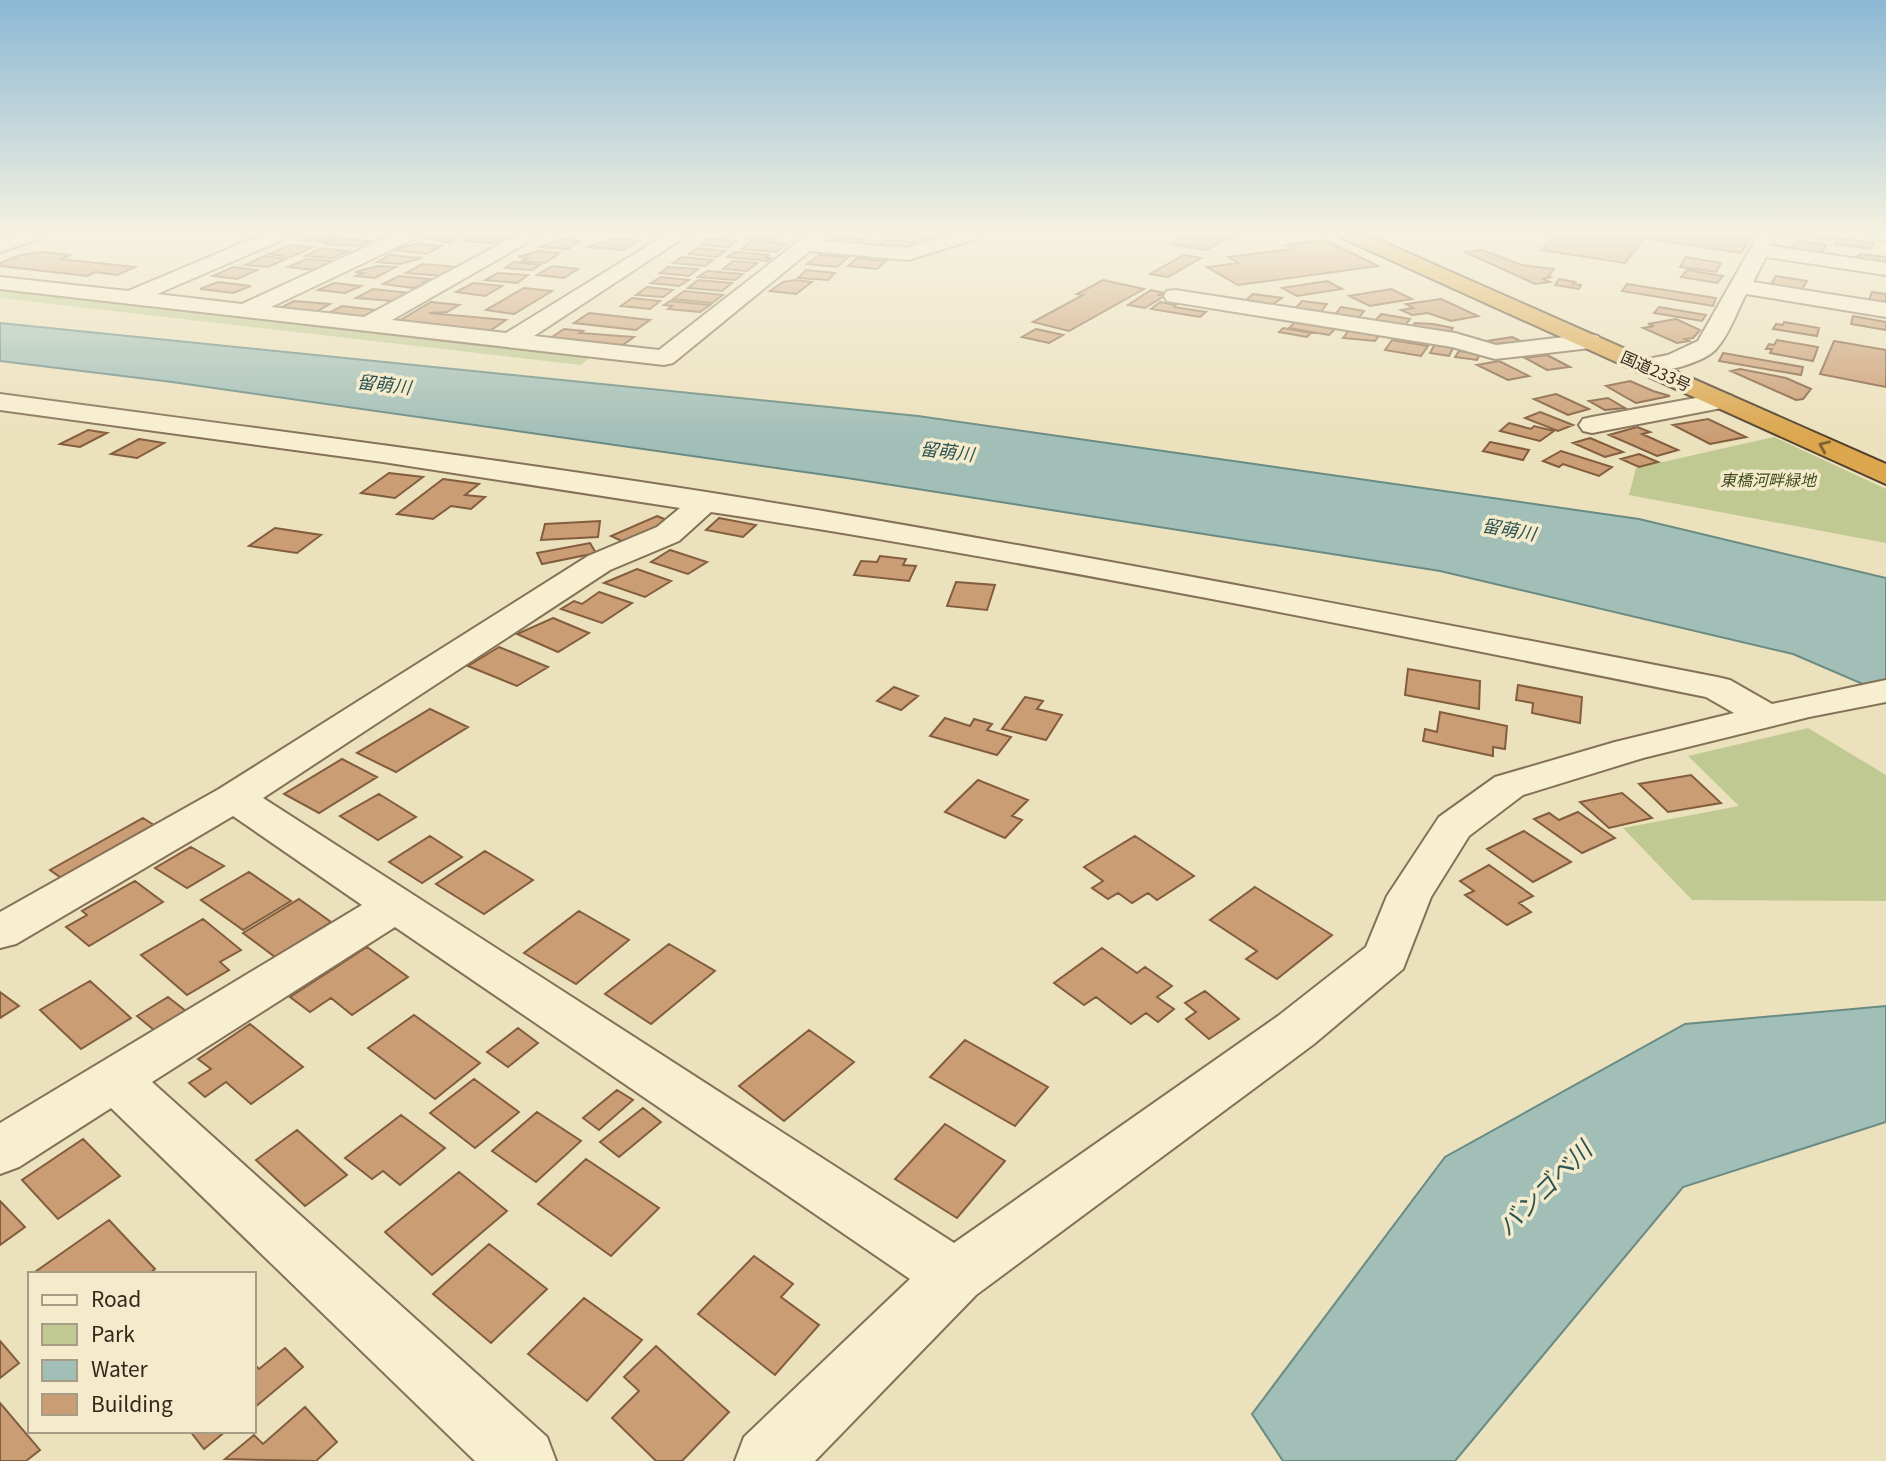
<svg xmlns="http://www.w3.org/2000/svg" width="1886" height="1461" viewBox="0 0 1886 1461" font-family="Georgia,'Noto Sans JP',serif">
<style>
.green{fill:#c0c992}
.water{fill:#a1beb7;stroke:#698b84;stroke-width:2}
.building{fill:#ca9d74;stroke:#825d3e;stroke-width:2}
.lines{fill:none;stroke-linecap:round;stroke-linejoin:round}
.minor-casing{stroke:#847157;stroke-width:4}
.highway-casing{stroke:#513f2c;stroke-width:4}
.minor{fill:#f8eed0;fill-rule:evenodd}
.highway{fill:#dba64e;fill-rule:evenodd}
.oneway{stroke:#7f6132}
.labels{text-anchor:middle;stroke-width:7;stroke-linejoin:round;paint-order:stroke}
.far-street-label{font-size:16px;fill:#33281b;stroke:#f4ebcd}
.far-park-label{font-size:16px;font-style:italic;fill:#414f22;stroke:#f4ebcd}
.far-water-label{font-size:18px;font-style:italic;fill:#2b5353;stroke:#f4ebcd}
.near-water-label{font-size:24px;font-style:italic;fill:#2b5353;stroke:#f4ebcd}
</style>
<rect width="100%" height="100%" fill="#ece1bd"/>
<path class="green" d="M0,287L594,354L581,365L0,298Z
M1774,437L1886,489V543L1629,495L1636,468Z
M1808,728L1886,775V901L1692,900L1623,828L1739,806L1688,756Z"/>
<path class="water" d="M0,323L918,416L1639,519L1886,578V694L1793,654L1440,571L847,478L172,382L0,361Z
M1886,1006V1122L1683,1187L1455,1461H1283L1252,1414L1445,1157L1685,1024Z"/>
<path class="building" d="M314,234H341L324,242L302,240Z
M443,234H466L448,243L428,238Z
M477,234H489L508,236L493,243L464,241Z
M757,234H763L777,235L770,241L750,239Z
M903,234H938L948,236L931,242Z
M1188,234H1235L1206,250L1170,244Z
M1557,234H1752L1741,253L1645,238L1625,263L1541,250Z
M1788,234H1830L1827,240Z
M838,237L865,239L860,245L832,242Z
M337,238L369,241L359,246L324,244Z
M614,238L639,241L623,250L587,247Z
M1838,238L1873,243L1871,249L1835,244Z
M562,239L580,241L568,249L539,247Z
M707,239L736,241L729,247L700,245Z
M886,240L918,242L912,249L879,246Z
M1325,240L1378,266L1238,285L1207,267L1238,263L1228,257L1293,249L1286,245Z
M1797,240L1826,245L1821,255L1791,250Z
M752,241L786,244L776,252L742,249Z
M417,244L441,246L427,254L392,250Z
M291,245L313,247L291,257L269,254Z
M320,248L348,251L332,258L305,256Z
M697,248L725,251L717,257L689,254Z
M1482,250L1522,265L1554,269L1548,276L1551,277L1543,279L1550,282L1535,284L1465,252Z
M538,251L560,253L545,263L522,261L528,258L518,257Z
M41,252L71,255L60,259L135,267L117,275L95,272L87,276L0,266V263L21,255Z
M735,252L769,255L766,258H771L768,261L727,257Z
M1860,254L1886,257V266L1852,261Z
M390,255L422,258L400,264L377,262Z
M819,255L848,257L837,267L807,264Z
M1184,255L1201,258L1168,277L1150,274Z
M264,256L286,259L268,267L245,265Z
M682,257L713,260L705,266L673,263Z
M1686,257L1721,263L1716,272L1680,267Z
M857,258L886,261L877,269L848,266Z
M307,259L333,261L315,270L288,267Z
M733,261L757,263L747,271L723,269Z
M514,262L540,265L532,270L505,268Z
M422,264L456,267L441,276L406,273Z
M378,266L396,267L375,278L356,276L363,273L355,272Z
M552,266L578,269L564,278L537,275Z
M233,267L257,270L237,279L213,276Z
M668,267L698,269L689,276L660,273Z
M806,270L835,273L828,280L798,278Z
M1687,270L1723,276L1717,283L1681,277Z
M707,271L743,274L735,280L698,277Z
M498,273L528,275L517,283L485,280Z
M399,276L429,279L424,282H429L413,288L383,284Z
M1776,276L1807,281L1801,291L1770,286Z
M661,277L689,280L679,286L651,283Z
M1559,279L1575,282L1573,284L1581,285L1579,289L1555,285Z
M698,280L732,283L722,291L688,288Z
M794,280L812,282L796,294L770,291L783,282Z
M1103,280L1144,289L1069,331L1033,322L1083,295L1077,294Z
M1327,281L1342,289L1297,296L1282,288Z
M218,282L251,286L233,293L200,289Z
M334,283L361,286L345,293L318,290Z
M473,283L502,286L485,296L456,292Z
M1627,284L1716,298L1713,306L1622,291Z
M647,287L673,290L663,297L636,295Z
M524,288L552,291L514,314L486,310Z
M373,289L410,293L393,301L356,298Z
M1391,289L1412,299L1370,306L1349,296Z
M1151,290L1164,293L1159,295L1164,296L1145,308L1128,305Z
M684,291L723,295L712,303L673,299Z
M1872,292L1886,294V303L1869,300Z
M1253,294L1282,298L1270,306L1244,302Z
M632,298L660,301L650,309L621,306Z
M1441,299L1478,316L1451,321L1428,313L1412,315L1401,310L1413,308L1406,304Z
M294,301L330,304L314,313L278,309Z
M670,301L710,305L700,312L668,309L672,306L664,305Z
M1302,301L1327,304L1319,314L1294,310Z
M431,302L459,305L447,312L429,313L506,320L488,332L397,322Z
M1160,302L1176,305L1174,307L1206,312L1200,317L1151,309Z
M342,306L376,310L359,319L325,315Z
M1341,307L1364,311L1356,321L1333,317Z
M1659,307L1706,315L1702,321L1654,313Z
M589,313L650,320L636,330L574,323Z
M1381,314L1410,319L1402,329L1372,324Z
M1853,316L1886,322V330L1851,324Z
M1676,319L1700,330L1693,338L1685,339L1689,341L1677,343L1643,328L1654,326L1648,324Z
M1296,321L1336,328L1329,335L1289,328Z
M1784,322L1819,328L1817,336L1773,329L1776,324L1783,325Z
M1415,323L1433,324L1453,328L1448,335L1411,329Z
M1283,328L1311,333L1307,337L1279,332Z
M564,329L583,331L580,333L634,337L617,349L546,341Z
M1036,329L1063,335L1049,343L1022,337Z
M1350,329L1381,333L1375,341L1343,338Z
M1512,337L1527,344L1501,348L1487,341Z
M1392,340L1428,346L1421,356L1385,350Z
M1777,340L1818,347L1813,361L1770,353L1772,349H1766L1769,344L1774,345Z
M1834,341L1886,350V387L1820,374Z
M1435,344L1454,346L1449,356L1430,353Z
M1459,351L1480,354L1477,360L1455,357Z
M1723,353L1803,367L1801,375L1719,361Z
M1547,355L1570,367L1547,370L1525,358Z
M1499,361L1529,376L1508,380L1477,365Z
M1740,369L1786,378L1811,389L1803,399L1796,400L1731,371Z
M1630,381L1653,391L1670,396L1636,403L1606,386Z
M1556,394L1589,409L1568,415L1534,399Z
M1608,398L1625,408L1605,410L1589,401Z
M1540,412L1573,425L1558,431L1525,418Z
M1708,419L1746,437L1710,444L1673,425Z
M1509,423L1531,429L1534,426L1554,431L1540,441L1500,431Z
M1637,427L1650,432L1642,434L1678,450L1657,456L1609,435Z
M88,430L107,433L80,447L60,444Z
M1590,438L1623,452L1605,457L1573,443Z
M139,439L164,443L137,458L111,454Z
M1490,442L1529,450L1523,460L1483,451Z
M1561,451L1612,467L1599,476L1563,464L1559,467L1543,461Z
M1639,454L1658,462L1639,467L1621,459Z
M389,473L423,477L395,498L361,493Z
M443,479L479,484L465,495L485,497L471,509L451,506L433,519L397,514Z
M657,516L674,523L628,544L611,536Z
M719,518L756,525L743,537L706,530Z
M600,521L598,537L541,540L545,524Z
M275,528L321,535L297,553L249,546Z
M590,543L596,553L542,564L537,553Z
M670,550L707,562L688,574L651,562Z
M880,556L906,559L903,565L916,566L909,581L854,575L861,561L877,562Z
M637,569L671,581L645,597L604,583Z
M956,582L995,585L987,610L947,606Z
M599,592L632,603L602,623L561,609L574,601L582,604Z
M553,618L589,633L558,652L517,634Z
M499,647L548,667L517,686L468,666Z
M1408,669L1480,681L1479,709L1405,695Z
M1518,685L1582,697L1580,723L1532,713L1533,703L1516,700Z
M894,687L918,696L901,710L877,701Z
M1025,697L1043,701L1037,709L1062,715L1046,740L1002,729Z
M430,709L468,727L396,772L357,753Z
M1440,712L1507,726L1505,749L1493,747V756L1423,741L1425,729L1437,732Z
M945,718L970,726L974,719L992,724L987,730L1011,737L997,755L930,736Z
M342,759L377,777L319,813L284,794Z
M1691,775L1721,803L1668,812L1639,784Z
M978,780L1028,800L1012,816L1022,820L1005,838L945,812Z
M1622,793L1652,818L1609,828L1580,802Z
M379,794L416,817L378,840L340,816Z
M1578,812L1615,838L1582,853L1534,819L1549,813L1559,820Z
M143,818L160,829L67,882L50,870Z
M1524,831L1571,862L1533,882L1487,849Z
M430,836L462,857L422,883L389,862Z
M1135,836L1194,876L1157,900L1148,893L1132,903L1118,893L1108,899L1092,888L1103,881L1084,867Z
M191,847L224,866L187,888L155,868Z
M485,851L533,880L484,914L436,884Z
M1489,865L1533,896L1519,903L1531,912L1507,925L1465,895L1474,891L1460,881Z
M249,872L291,901L243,930L201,900Z
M135,881L163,902L89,946L66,927L87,915L82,911Z
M1255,887L1332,935L1277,979L1246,959L1257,951L1210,920Z
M299,899L331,922L275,957L243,933Z
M579,911L629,940L576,984L524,953Z
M203,919L241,950L220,962L229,970L187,995L141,955Z
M669,944L715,971L651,1024L605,994Z
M367,947L408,977L352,1015L331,998L310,1012L290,997Z
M1102,948L1137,973L1145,967L1172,986L1157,997L1174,1009L1158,1022L1146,1013L1131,1024L1096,997L1084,1005L1054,983Z
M90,981L131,1018L81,1049L40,1010Z
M1205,991L1239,1019L1209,1039L1186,1019L1196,1012L1185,1003Z
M0,992L19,1006L0,1018Z
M168,997L191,1015L160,1035L137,1016Z
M414,1015L480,1063L435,1099L368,1048Z
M250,1024L303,1067L251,1104L226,1082L205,1097L189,1083L211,1069L198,1059Z
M518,1028L538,1043L508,1067L487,1052Z
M809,1030L854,1062L784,1121L739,1086Z
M965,1040L1048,1087L1015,1126L930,1077Z
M474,1079L519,1112L475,1148L430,1113Z
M617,1090L633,1100L599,1130L583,1118Z
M643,1108L661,1122L619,1157L600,1142Z
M537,1112L581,1141L536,1182L492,1151Z
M401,1115L445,1148L400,1185L383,1171L372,1179L345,1158Z
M945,1124L1005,1161L957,1218L895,1179Z
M297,1130L347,1175L305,1206L256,1160Z
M83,1139L120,1176L58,1219L22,1180Z
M586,1159L659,1208L611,1256L538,1204Z
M459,1172L507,1211L432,1275L385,1232Z
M0,1201L25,1227L0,1245Z
M109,1220L155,1269L149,1274H32Z
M489,1244L547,1289L491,1343L433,1294Z
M754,1256L793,1284L781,1297L819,1325L775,1375L698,1314Z
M584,1298L642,1340L587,1401L528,1354Z
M0,1341L19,1363L0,1378Z
M656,1346L729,1412L682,1461H656L612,1418L639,1391L624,1377Z
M285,1348L303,1367L254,1408V1364L259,1369Z
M0,1403L40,1450L26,1461H0Z
M305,1407L337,1442L316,1461L225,1459L254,1435L263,1444Z
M190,1431H226L204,1449Z"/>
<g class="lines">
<g class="minor-casing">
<path id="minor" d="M16,234H44L41,238L0,252V239Z
M264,234H290L287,238L157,294L242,304L394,234H418L416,238L271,307L364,317L519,234H542L392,320L506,333L667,234H689L534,336L659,350L808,234H829L824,241L907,248L953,234H982L979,238L908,260L810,251L673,363L664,365L0,289V277L128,291Z
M1759,234H1777L1771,246L1886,263V275L1766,257L1753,282L1886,303V317L1746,294C1737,311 1730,333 1717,348C1705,363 1656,376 1638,371L1635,366L1638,361L1668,355L1698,341Z
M1867,234H1886V241L1870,238Z
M1175,290L1455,333L1496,345L1590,334L1598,336L1602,341L1598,346L1590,348L1495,359L1452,347L1167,301L1164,296L1167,291Z
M1723,393L1732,396L1736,401L1732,406L1592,433L1583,431L1579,425L1583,419L1592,417Z
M0,394C274,431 550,465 823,511C1121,562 1420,619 1717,677L1730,680L1772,704L1886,680V702L1809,717L1643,758L1523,795L1469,836L1431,897L1403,969L1314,1044L976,1295L815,1461H735L744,1437L910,1279L395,927L152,1082L547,1437L556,1461H475L111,1108L19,1167L0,1174V1123L362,905L233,816L16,944L0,948V912L219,789L588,556L657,527L680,508L383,462L0,410ZM711,512C1044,563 1375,630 1706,697L1734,713L1615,742L1495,777L1439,817L1387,896L1366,947L1278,1016L954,1243L263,798L610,570L679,541Z"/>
</g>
<g class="highway-casing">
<path id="highway" d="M1339,234H1365L1886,464V484L1342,238Z"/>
</g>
<use href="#minor" class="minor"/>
<use href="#highway" class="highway"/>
</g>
<defs><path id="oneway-chevron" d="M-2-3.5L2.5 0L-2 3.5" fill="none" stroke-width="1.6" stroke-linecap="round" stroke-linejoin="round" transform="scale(1.75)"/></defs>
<use class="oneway" href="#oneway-chevron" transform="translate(1824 446) rotate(-156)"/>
<linearGradient id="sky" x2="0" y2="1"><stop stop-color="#8bb8d4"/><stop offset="0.53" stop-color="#f6f2e1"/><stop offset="1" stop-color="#f6f2e1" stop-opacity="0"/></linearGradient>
<rect width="1886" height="438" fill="url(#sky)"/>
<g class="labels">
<g class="far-street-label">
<text transform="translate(1656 371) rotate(24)" y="6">国道233号</text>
</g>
<g class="far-park-label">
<text x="1768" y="486">東橋河畔緑地</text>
</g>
<g class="far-water-label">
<text transform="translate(384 385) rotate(7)" y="6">留萌川</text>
<text transform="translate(947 452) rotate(7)" y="6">留萌川</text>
<text transform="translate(1509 530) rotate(10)" y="6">留萌川</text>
</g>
<g class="near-water-label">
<text transform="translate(1545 1189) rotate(-45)" y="8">バンゴベ川</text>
</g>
</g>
<rect x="28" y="1272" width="228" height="161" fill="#f4ebcd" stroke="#a79d86" stroke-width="2"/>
<rect x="42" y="1295" width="35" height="10" fill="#f8eed0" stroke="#a79d86" stroke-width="2"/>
<text x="91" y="1307" font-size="21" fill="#33281b">Road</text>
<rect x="42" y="1324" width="35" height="21" fill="#c0c992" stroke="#a79d86" stroke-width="2"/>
<text x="91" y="1342" font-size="21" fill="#33281b">Park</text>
<rect x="42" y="1360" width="35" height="21" fill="#a1beb7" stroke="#a79d86" stroke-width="2"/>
<text x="91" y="1377" font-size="21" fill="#33281b">Water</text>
<rect x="42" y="1394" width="35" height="21" fill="#ca9d74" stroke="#a79d86" stroke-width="2"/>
<text x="91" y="1412" font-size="21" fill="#33281b">Building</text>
</svg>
